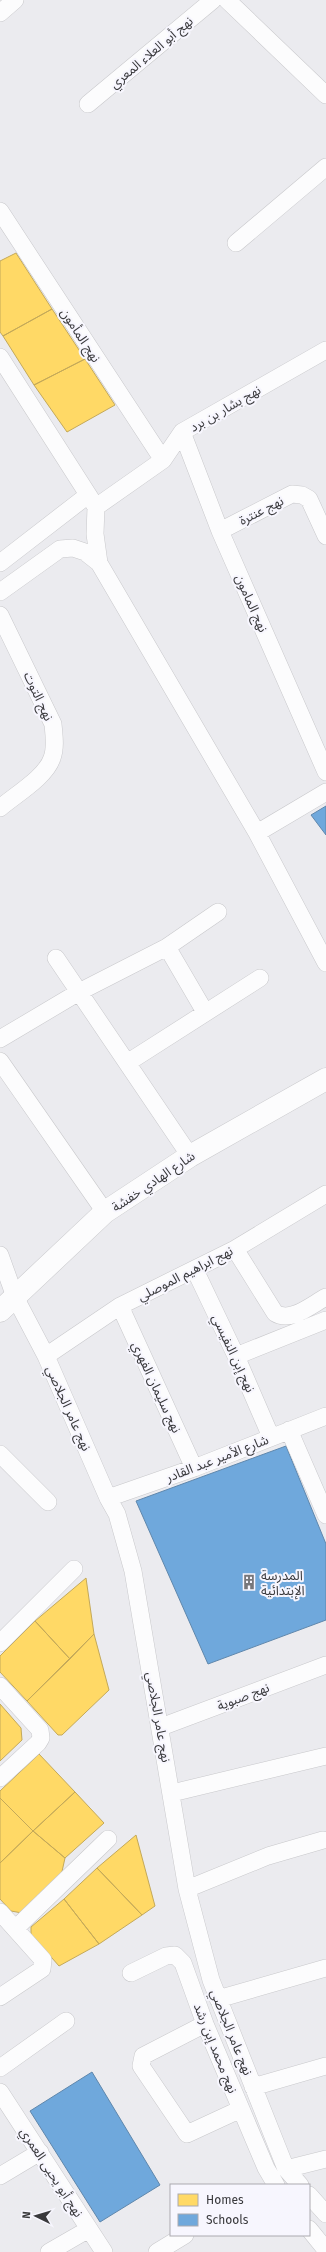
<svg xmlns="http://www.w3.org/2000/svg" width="326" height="2252" viewBox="0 0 326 2252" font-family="'Fira Sans','Noto Sans Arabic',sans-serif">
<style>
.homes{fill:#ffd966;stroke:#c4a959}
.schools{fill:#6fa8dc;stroke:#5f87ac}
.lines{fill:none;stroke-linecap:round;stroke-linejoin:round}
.street-casing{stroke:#c8c8cb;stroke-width:18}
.secondary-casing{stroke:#c8c8cb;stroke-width:23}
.street{stroke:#fcfcfd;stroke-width:17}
.secondary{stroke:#fcfcfd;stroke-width:22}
.labels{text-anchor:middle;stroke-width:4;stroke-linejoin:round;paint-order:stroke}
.street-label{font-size:13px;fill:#39393c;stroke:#f7f6fe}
.poi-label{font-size:13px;fill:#39393c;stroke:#f7f6fe;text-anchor:start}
</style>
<rect width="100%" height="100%" fill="#ebebef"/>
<path class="homes" d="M16,253L52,309L3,336L0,332V261Z
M52,309L85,359L34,385L3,336Z
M85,359L115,405L67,432L34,385Z
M86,1578L94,1634L70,1659L35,1621Z
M35,1621L70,1659L27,1701L0,1672V1656Z
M94,1634L109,1690L62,1735H58L27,1701Z
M0,1704L21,1728L22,1740L0,1761Z
M39,1754L75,1792L33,1831L0,1798V1791Z
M75,1792L104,1823L65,1858L33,1831Z
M0,1798L33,1831L0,1863Z
M33,1831L65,1858L61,1876L22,1913L11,1911L0,1899V1863Z
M136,1835L155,1906L142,1915L97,1868Z
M97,1868L142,1915L99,1944L64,1899Z
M64,1899L99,1944L59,1966L31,1934V1927Z"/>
<path class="schools" d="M326,806V835L311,815Z
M286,1446L326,1544V1620L208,1664L136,1501Z
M92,2072L160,2185L100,2222L30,2111Z"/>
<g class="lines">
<g class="street-casing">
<path id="street" d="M227,0L326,95
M0,13L15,0
M88,104L213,0
M0,211L163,460
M236,243L326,167
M0,357L96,507L95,534L99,563L257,833L326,963
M182,432L220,531L326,772
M96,507L163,460L182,432L326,350
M220,531L292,494L302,495L309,499L326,536
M0,563L88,495
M0,592L60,549L73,548L85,552L99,563
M0,615L53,724C54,735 56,748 52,758C46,777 15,795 0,808
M257,833L326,792
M167,947L205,1012
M56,958L190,1156
M0,1039L79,992L167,947L218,912
M0,1061L105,1212
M127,1063L260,978
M235,1249L275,1313C291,1323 311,1305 326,1297
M0,1255L15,1297L46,1356L108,1498L117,1514L133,1571L187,1889L211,1980L286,2169L300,2185
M195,1270L236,1356L271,1437
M120,1306L194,1468
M46,1356L120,1306L235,1249L326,1194
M236,1356L326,1320
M289,1430L326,1515
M0,1454L48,1502
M108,1498L194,1468L326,1416
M0,1643L74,1569
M0,1686L40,1730L41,1738L38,1743L0,1778
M161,1727L326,1665
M172,1793L326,1756
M187,1889L268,1856L323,1840
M0,1912L43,1960L42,1969L0,1997
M16,1928L108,1839
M131,1973L166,1956L175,1955L183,1963L205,2024L266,2168L276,2185
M218,1999L326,1968
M205,2024L143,2056L141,2066L187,2134L241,2109
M0,2068L66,2021
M253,2087L326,2066
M0,2092L104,2252
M286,2169L326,2159
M0,2176L40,2152
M309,2195L326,2214
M309,2229L326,2250
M49,2252L89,2229
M157,2252L185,2235"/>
</g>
<g class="secondary-casing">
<path id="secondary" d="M0,1311L105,1212L190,1156L326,1079"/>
</g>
<use href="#street" class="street"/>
<use href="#secondary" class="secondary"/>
</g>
<defs>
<g id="building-bare" transform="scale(1.2)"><path d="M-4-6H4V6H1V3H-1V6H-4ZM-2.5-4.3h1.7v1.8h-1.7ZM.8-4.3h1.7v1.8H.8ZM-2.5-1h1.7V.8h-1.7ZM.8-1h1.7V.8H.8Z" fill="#77777b" stroke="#f7f6fe" stroke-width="2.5" paint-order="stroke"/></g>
</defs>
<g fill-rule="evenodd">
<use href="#building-bare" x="249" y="1582"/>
</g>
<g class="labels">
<g class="street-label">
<text transform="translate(151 52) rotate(-40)" y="5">نهج أبو العلاء المعري</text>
<text transform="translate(81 335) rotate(57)" y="5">نهج المأمون</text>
<text transform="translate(225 408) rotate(-30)" y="5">نهج بشار بن برد</text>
<text transform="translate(261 510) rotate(-27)" y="5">نهج عنترة</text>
<text transform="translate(252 603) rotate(66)" y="5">نهج المامون</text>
<text transform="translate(39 696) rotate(65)" y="5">نهج التوت</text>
<text transform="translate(153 1181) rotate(-34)" y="5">شارع الهادي خفشة</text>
<text transform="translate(185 1273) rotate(-27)" y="5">نهج ابراهيم الموصلي</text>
<text transform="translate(234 1353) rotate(65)" y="5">نهج إبن النفيسي</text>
<text transform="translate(157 1387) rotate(65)" y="5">نهج سليمان الفهري</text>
<text transform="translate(69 1408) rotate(66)" y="5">نهج عامر الجلاصي</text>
<text transform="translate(217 1458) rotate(-21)" y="5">شارع الأمير عبد القادر</text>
<text transform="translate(243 1696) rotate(-21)" y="5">نهج صبوية</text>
<text transform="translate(159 1717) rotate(80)" y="5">نهج عامر الجلاصي</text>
<text transform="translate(232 2032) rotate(68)" y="5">نهج عامر الجلاصي</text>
<text transform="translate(216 2048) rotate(68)" y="5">نهج محمد إبن رشد</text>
<text transform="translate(52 2172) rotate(57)" y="5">نهج أبو يحيى العمري</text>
</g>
<g class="poi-label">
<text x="261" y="1580">المدرسة<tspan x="261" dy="15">الإبتدائية</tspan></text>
</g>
</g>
<rect x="170" y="2184" width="140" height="52" fill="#f7f6fe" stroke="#abaab0"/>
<rect x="178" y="2194" width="20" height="12" fill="#ffd966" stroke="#abaab0"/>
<text x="206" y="2204" font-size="12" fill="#39393c">Homes</text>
<rect x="178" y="2214" width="20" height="12" fill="#6fa8dc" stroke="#abaab0"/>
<text x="206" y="2224" font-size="12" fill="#39393c">Schools</text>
<g transform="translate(36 2216) rotate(275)" stroke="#f7f6fe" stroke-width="3" paint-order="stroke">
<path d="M0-3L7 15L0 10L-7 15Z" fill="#39393c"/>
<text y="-6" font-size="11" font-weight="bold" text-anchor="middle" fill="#39393c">N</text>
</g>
</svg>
